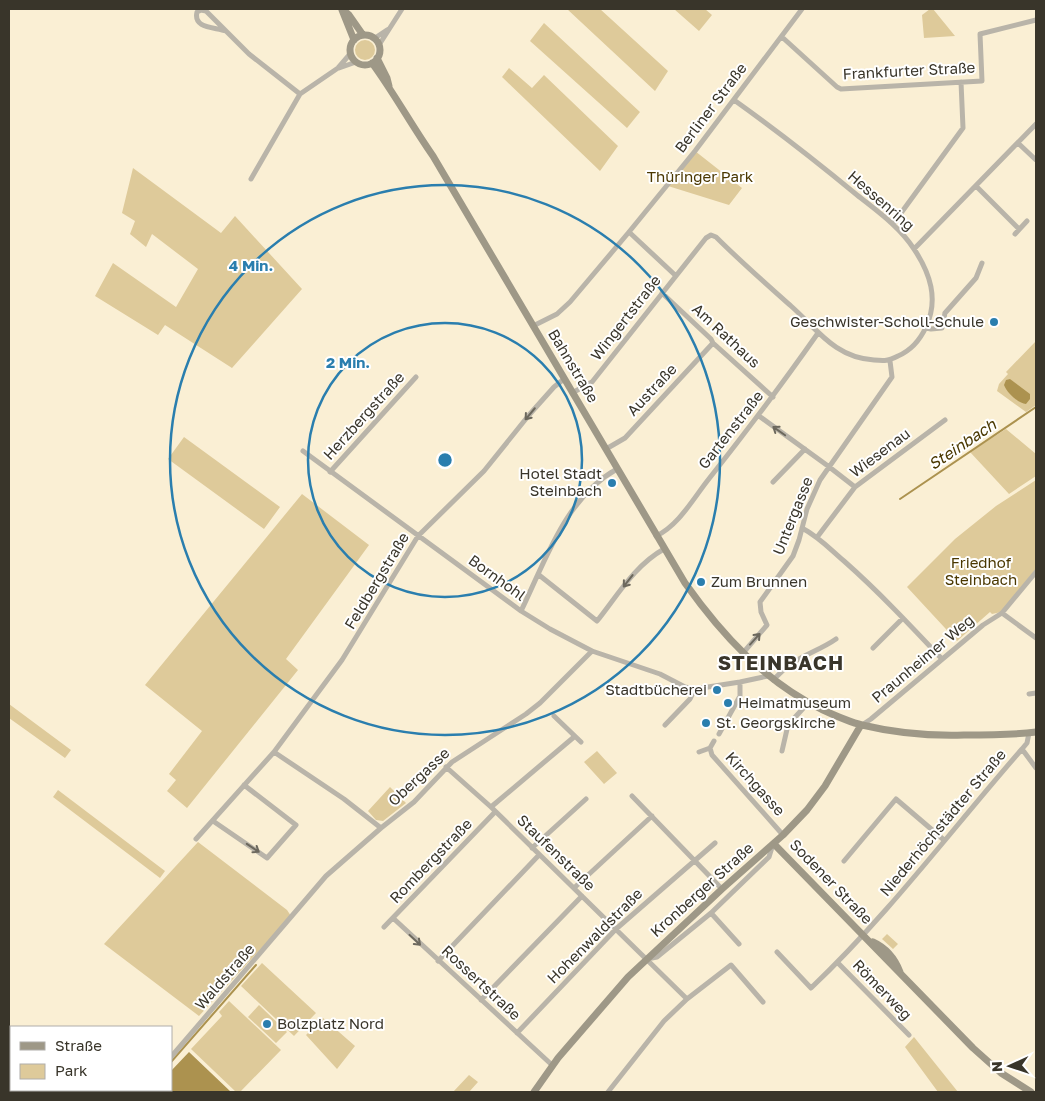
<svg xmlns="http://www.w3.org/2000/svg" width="1045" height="1101" viewBox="0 0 1045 1101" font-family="'Golos Text',sans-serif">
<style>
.green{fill:#deca9a}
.water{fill:#ac924f}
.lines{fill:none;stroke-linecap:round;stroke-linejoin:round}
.stream{stroke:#ac924f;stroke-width:2}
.street{stroke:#b9b4a9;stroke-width:5}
.secondary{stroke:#9e9887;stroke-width:7}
.oneway{stroke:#6c685d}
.ring{fill:none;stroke:#2a7eae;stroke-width:2.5}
.poi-dot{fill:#2a7eae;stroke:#fff;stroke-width:2}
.labels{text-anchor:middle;stroke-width:4;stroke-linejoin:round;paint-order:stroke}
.street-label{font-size:15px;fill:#39352a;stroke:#fff}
.park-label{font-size:15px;fill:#4a3700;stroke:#fff}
.poi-label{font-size:15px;fill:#39352a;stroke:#fff;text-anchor:start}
.water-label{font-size:16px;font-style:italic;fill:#4a3800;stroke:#fff}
.district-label{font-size:20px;font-weight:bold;letter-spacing:1px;fill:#39352a;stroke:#fff}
.centre{fill:#2a7eae;stroke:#fff;stroke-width:2.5}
.ring-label{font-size:15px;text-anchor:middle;font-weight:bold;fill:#2a7eae;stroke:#fff;stroke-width:4;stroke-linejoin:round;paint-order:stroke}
</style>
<rect width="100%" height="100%" fill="#faefd4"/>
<path class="green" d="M567,9H600L668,71L655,91Z
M674,9H705L712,15L699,31Z
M930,9H933L955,36L924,38L922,15Z
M544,23L640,112L627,128L530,41Z
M355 50a10 10 0 1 1 20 0a10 10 0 1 1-20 0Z
M509,68L532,88L544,75L618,146L600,171L502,77Z
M695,151L742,188L729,205L668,186Z
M133,168L221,233L235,216L302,289L232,368L165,325L158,335L95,296L113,263L176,307L198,269L152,234L146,247L130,234L135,221L122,213Z
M1036,341V405L1026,412L997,391L999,384L1008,374L1006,372Z
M1006,429L1036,454V476L1009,494L970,452Z
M184,437L280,507L264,529L168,459Z
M1036,480V569L1001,612L992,614L990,612L957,641L907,587L955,539L996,506Z
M302,494L369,545L286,659L298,670L187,808L167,791L176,780L169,774L202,731L145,685Z
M9,704L71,750L65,758L9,718Z
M597,751L617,773L604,784L584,762Z
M390,787L406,803L383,821L376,820L368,811Z
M58,790L165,871L160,878L53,797Z
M198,842L287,910L291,916L199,1016L104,944Z
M887,934L898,944L893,949L882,939Z
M262,963L316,1013L294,1036L241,986Z
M229,1001L281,1050L240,1092H236L191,1049L222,1016L219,1012Z
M259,1005L287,1032L276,1043L248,1017Z
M323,1018L355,1046L337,1069L306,1035Z
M914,1037L958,1092H938L905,1047Z
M469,1075L478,1082L469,1092H453Z"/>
<path class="water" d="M1010,379L1030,394V399L1026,404C1018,403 1007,393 1004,385L1006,380Z
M189,1052L231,1092H151L154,1090H171V1071Z"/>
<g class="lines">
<path class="stream" d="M900,499L1036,407
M171,1062L256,965
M145,1092L147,1090"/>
<path class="street" d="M226,31C215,27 193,29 197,12L201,10L206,11L249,54L300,94
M782,37L837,87L841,89L982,81L980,34L1036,20
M375,38L387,30
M379,45L402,9
M339,68L356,62
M1018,143L1036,160
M251,179L300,94L338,68L350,54
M976,186L1019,229
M893,224L963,128L961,82
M629,232L675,275
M1015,234L1027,221
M914,249L1036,124
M662,293L711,339L713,343L773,397
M945,313L976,278L982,263
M533,326L557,314L570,302L629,232L695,151L802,9
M926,328L931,329L942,328L945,313
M572,393L592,382L706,238L711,235L716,237C740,261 765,283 791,306C817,329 835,358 874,360C885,361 888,361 898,356C912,350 920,340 926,327C939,299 930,273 914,249C900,227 877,211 857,195C817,162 776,130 734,100
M759,416L828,466L855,487
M606,449L625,438L713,343
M303,451L521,611L550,629L592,651L660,674L685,687L695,689L740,682L768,676
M330,472L416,377
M773,482L805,449
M802,528C819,537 830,549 844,561C879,592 910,625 942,659
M656,536C678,526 693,499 708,480C746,432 783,383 818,333
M818,536L855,487L945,420
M539,575L597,621C617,596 635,565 664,549
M521,611C546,560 565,498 617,469
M1002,613L1036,638
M873,648L903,618
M743,653L767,625L761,612L760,602L793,556L799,540L807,509L820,480L892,377L890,361
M773,680C779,675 784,668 791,664C805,654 822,649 836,639
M1029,694L1036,693
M554,716L581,742
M665,725L690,699L695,689
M862,725L871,719L983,625L1002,613L1036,572
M719,734L740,696V682
M714,741L710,748L712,755L783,835
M1022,749L1036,768
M782,751L788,725L808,703
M274,752L344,799L381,828
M699,752L710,748
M446,767L491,807L687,999
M632,796L722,889
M491,807L574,737
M213,821L267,858L296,825L244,785
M196,839L274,752L342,660L418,536L484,471L529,415L554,387L564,379
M532,848L586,799
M844,861L896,799L944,840
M574,888L652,816
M711,913L739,944
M393,918L552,1065
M384,927L495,812
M777,952L811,988C888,915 952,829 1022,749L1027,743L1029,733
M647,959L657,957L711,913L769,857L773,844
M438,961L539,855
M838,963L909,1035
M481,1000L582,896
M517,1033L616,929L715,843
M171,1057L326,876L381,828L414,802L452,762L526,714L540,703L592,651
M140,1092L143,1090
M608,1092L664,1021L687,999L731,965L763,1002"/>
<path class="secondary" d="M342,9L349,15L363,35
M342,10L354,40
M350 50a15 15 0 1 1 30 0a15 15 0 1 1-30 0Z
M377,58L387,78L389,86
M372,63C394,93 412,126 433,156L685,583C722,635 765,682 823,710C836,716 849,722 862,725C895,733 930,736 964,735C988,735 1013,735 1036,732
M774,844L973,1048L1001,1073L1031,1092
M873,942C886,948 895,959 900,972
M534,1092L558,1058L628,977L722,889L783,835L807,810L825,786L861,725"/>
</g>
<defs><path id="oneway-shaft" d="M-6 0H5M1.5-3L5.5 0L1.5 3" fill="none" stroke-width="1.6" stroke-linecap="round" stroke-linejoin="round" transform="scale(1.25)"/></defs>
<g class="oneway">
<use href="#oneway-shaft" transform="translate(530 414) rotate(130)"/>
<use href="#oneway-shaft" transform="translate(779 431) rotate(-145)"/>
<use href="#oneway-shaft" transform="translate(628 581) rotate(128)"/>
<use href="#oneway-shaft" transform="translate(755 639) rotate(-48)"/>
<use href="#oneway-shaft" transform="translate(253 848) rotate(34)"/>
<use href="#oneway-shaft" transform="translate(415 940) rotate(43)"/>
</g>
<g class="ring">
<circle cx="445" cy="460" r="137"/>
<circle cx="445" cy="460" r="275"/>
</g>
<g class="poi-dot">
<circle cx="994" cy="322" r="5"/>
<circle cx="612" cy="483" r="5"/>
<circle cx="701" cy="582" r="5"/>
<circle cx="717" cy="690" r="5"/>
<circle cx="728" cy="703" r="5"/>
<circle cx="706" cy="723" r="5"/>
<circle cx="267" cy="1024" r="5"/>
</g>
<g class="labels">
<g class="street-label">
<text transform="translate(909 71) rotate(-3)" y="5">Frankfurter Straße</text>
<text transform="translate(711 108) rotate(-53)" y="5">Berliner Straße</text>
<text transform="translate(881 201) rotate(41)" y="5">Hessenring</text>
<text transform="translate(626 318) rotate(-52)" y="5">Wingertstraße</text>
<text transform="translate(726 336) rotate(43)" y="5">Am Rathaus</text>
<text transform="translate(573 366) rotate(59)" y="5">Bahnstraße</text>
<text transform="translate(652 390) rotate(-47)" y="5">Austraße</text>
<text transform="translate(364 416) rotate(-48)" y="5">Herzbergstraße</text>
<text transform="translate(731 430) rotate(-52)" y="5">Gartenstraße</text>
<text transform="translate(880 453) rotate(-37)" y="5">Wiesenau</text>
<text transform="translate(793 516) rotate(-68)" y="5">Untergasse</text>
<text transform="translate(497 578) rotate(36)" y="5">Bornhohl</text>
<text transform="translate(377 581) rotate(-59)" y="5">Feldbergstraße</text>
<text transform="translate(923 659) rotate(-40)" y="5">Praunheimer Weg</text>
<text transform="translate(419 777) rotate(-43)" y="5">Obergasse</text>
<text transform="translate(755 784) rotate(48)" y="5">Kirchgasse</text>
<text transform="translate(943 823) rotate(-50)" y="5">Niederhöchstädter Straße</text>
<text transform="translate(556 853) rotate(44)" y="5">Staufenstraße</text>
<text transform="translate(431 861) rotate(-46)" y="5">Rombergstraße</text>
<text transform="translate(831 882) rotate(46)" y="5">Sodener Straße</text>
<text transform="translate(702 890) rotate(-42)" y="5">Kronberger Straße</text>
<text transform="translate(595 936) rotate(-45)" y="5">Hohenwaldstraße</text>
<text transform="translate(225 977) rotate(-49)" y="5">Waldstraße</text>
<text transform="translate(481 983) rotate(43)" y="5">Rossertstraße</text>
<text transform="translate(882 990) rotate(46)" y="5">Römerweg</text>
</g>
<g class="park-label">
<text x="700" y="182">Thüringer Park</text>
<text x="981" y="568">Friedhof<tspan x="981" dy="17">Steinbach</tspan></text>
</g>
<g class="poi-label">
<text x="984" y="327" text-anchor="end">Geschwister-Scholl-Schule</text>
<text x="602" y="479" text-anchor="end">Hotel Stadt<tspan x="602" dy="17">Steinbach</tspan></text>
<text x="711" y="587">Zum Brunnen</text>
<text x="707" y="695" text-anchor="end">Stadtbücherei</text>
<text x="738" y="708">Heimatmuseum</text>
<text x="716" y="728">St. Georgskirche</text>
<text x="277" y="1029">Bolzplatz Nord</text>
</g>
<g class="water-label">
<text transform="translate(962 444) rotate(-34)" y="6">Steinbach</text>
</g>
<g class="district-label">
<text x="781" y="670">STEINBACH</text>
</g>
</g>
<circle cx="445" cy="460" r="8" class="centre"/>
<g class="ring-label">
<text x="251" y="271">4 Min.</text>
<text x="348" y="368">2 Min.</text>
</g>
<rect width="1045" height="1101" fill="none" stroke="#39352a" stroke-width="20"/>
<rect x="10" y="1026" width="162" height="65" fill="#ffffff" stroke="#b0aeaa"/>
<rect x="20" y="1042" width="25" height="8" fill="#9e9887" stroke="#b0aeaa"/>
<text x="55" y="1051" font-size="15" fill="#39352a">Straße</text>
<rect x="20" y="1064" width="25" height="15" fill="#deca9a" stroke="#b0aeaa"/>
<text x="55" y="1076" font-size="15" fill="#39352a">Park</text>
<g transform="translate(1010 1066) rotate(267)" stroke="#ffffff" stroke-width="4" paint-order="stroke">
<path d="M0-4L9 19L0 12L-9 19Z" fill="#39352a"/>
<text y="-8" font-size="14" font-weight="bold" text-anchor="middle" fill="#39352a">N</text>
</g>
</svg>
